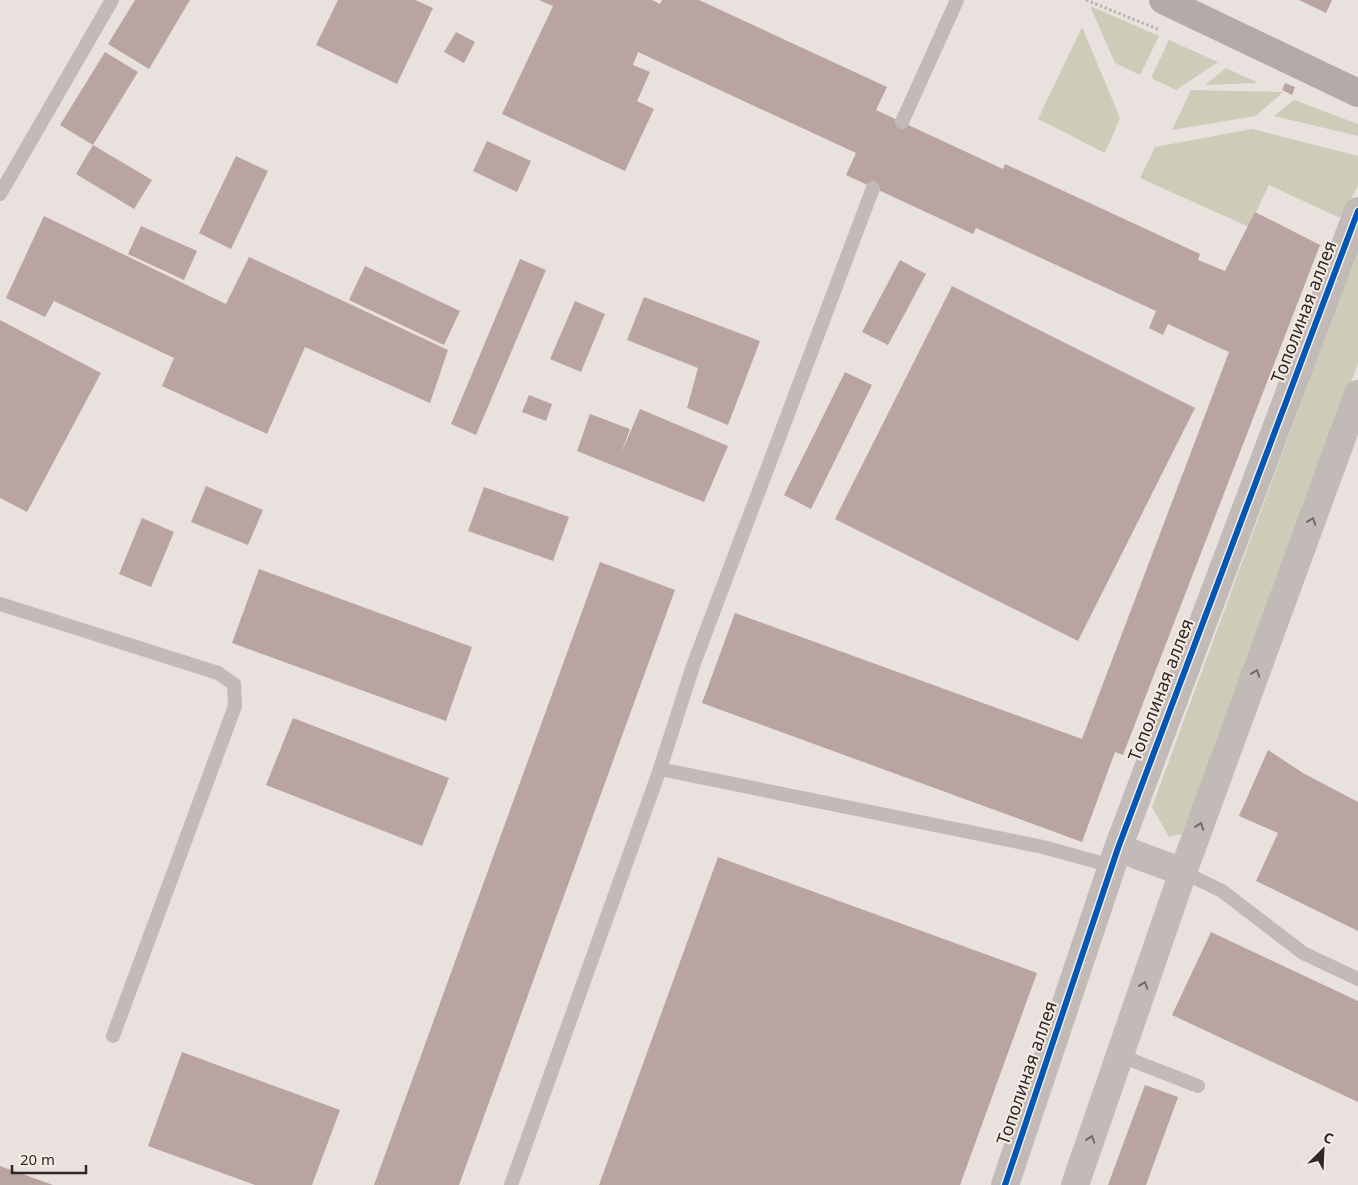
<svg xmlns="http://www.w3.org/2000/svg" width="1358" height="1185" viewBox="0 0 1358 1185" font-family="'Noto Sans',sans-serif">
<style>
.green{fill:#ccccb9}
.building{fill:#baa4a2}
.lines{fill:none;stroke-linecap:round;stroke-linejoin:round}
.path{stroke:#bab3b0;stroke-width:3;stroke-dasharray:2.5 2.5;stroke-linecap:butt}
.service{stroke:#c2bab7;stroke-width:14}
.minor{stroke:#c2bab7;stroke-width:28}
.secondary{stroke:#b2aba8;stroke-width:28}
.cycleway-casing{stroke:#f6ebe5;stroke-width:9}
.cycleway{stroke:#0057b8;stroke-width:6}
.oneway{stroke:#726a67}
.labels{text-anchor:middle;stroke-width:4;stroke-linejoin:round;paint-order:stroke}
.street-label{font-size:18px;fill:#312826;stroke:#f6ebe5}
</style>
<rect width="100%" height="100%" fill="#e8e1de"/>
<path class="green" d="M1090,6L1159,36L1140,75L1115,63Z
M1082,27L1120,118L1105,153L1038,119Z
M1169,40L1218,62L1176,90L1151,78Z
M1226,68L1258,83L1205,85Z
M1191,90L1283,92L1256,116L1172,130Z
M1294,100L1358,124V136L1274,116Z
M1252,129L1358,156V186L1340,218L1269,185L1249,227L1140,178L1155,147Z
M1358,247V363L1187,833L1169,837L1152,807Z"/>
<path class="building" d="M135,0H190L149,69L108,44Z
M338,0H415L433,8L397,84L316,45Z
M539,0H652L660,4L662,0H699L887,87L876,110L1003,169L1005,164L1200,254L1198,260L1225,271L1255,212L1320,245L1123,755L1115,752L1082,842L702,703L735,613L1082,739L1229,352L1168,324L1163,335L1149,328L1156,311L976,228L973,234L846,175L856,153L638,52L633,65L650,72L637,101L654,109L625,171L502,114L553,6Z
M1299,0H1332L1326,13Z
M456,32L475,42L464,63L444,52Z
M105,52L138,72L93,145L60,125Z
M1285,83L1295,87L1292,95L1282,90Z
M487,141L531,161L517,192L473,171Z
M93,145L152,180L134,209L76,174Z
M236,156L268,171L231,249L199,233Z
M44,216L226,304L249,257L448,350L430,403L305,347L267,434L162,386L174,358L54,301L45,317L6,298Z
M141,226L197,251L184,280L128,254Z
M520,259L546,270L476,435L451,424Z
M900,260L926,274L888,345L862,332Z
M365,266L460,311L444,345L349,300Z
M952,286L1195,408L1078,641L835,519Z
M644,297L760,341L728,425L687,408L698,368L627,340Z
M575,301L605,314L581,372L550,359Z
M0,320L101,373L27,512L0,498Z
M845,372L872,385L811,509L784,495Z
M529,395L552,404L546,421L522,412Z
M640,409L728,446L704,502L577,451L590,414L630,429L621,454Z
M206,486L263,510L248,545L191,522Z
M484,487L569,517L553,561L468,531Z
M142,518L174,532L151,587L119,574Z
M600,562L675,590L459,1185H374Z
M259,569L472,647L446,721L232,643Z
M293,718L449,778L422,846L266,785Z
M1268,750L1303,773L1358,802V931L1256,881L1278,833L1239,816Z
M718,857L1037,973L960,1185H599Z
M1211,932L1358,1001V1102L1172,1015Z
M182,1052L340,1110L312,1185H255L148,1146Z
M1145,1085L1178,1097L1146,1185H1108Z
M0,1166L53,1185H0Z"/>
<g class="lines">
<path class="path" d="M1086,0L1160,30"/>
<path class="service" d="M902,122L957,0
M873,188L693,666L660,769L1043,847L1112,866
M0,194L112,0
M0,604L218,673L234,684L235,706L113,1036
M1183,872L1222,891L1303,953L1358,979
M1121,1056L1198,1086
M511,1185L660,769"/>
<path class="minor" d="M1118,848L1183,872
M1005,1185L1118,848L1358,211
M1075,1185L1183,872L1358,394"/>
<path class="secondary" d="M1163,0L1358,93"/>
<g class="cycleway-casing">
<path id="cycleway" d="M1005,1185L1118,848L1358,211"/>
</g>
<use href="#cycleway" class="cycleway"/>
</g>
<defs><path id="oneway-chevron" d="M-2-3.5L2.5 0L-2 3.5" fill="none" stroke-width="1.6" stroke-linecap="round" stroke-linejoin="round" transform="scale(1.25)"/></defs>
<g class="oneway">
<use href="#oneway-chevron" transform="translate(1312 521) rotate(-70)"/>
<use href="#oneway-chevron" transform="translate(1256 673) rotate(-70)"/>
<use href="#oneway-chevron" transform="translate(1200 826) rotate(-70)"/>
<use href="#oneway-chevron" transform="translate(1144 985) rotate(-71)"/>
<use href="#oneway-chevron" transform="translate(1091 1139) rotate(-71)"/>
</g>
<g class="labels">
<g class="street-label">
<text transform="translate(1304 312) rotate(-69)" y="6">Тополиная аллея</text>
<text transform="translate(1161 690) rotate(-69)" y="6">Тополиная аллея</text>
<text transform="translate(1027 1073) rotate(-71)" y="6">Тополиная аллея</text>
</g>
</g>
<g transform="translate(1323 1150) rotate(24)" stroke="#f6ebe5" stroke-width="4" paint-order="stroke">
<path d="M0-4L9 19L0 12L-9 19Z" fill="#312826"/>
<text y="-8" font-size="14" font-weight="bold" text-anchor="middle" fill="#312826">С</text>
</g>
<path d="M12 1165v8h74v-8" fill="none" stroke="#312826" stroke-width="2.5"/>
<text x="20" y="1165" font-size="15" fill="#312826" stroke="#f6ebe5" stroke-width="4" paint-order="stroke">20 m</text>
</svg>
